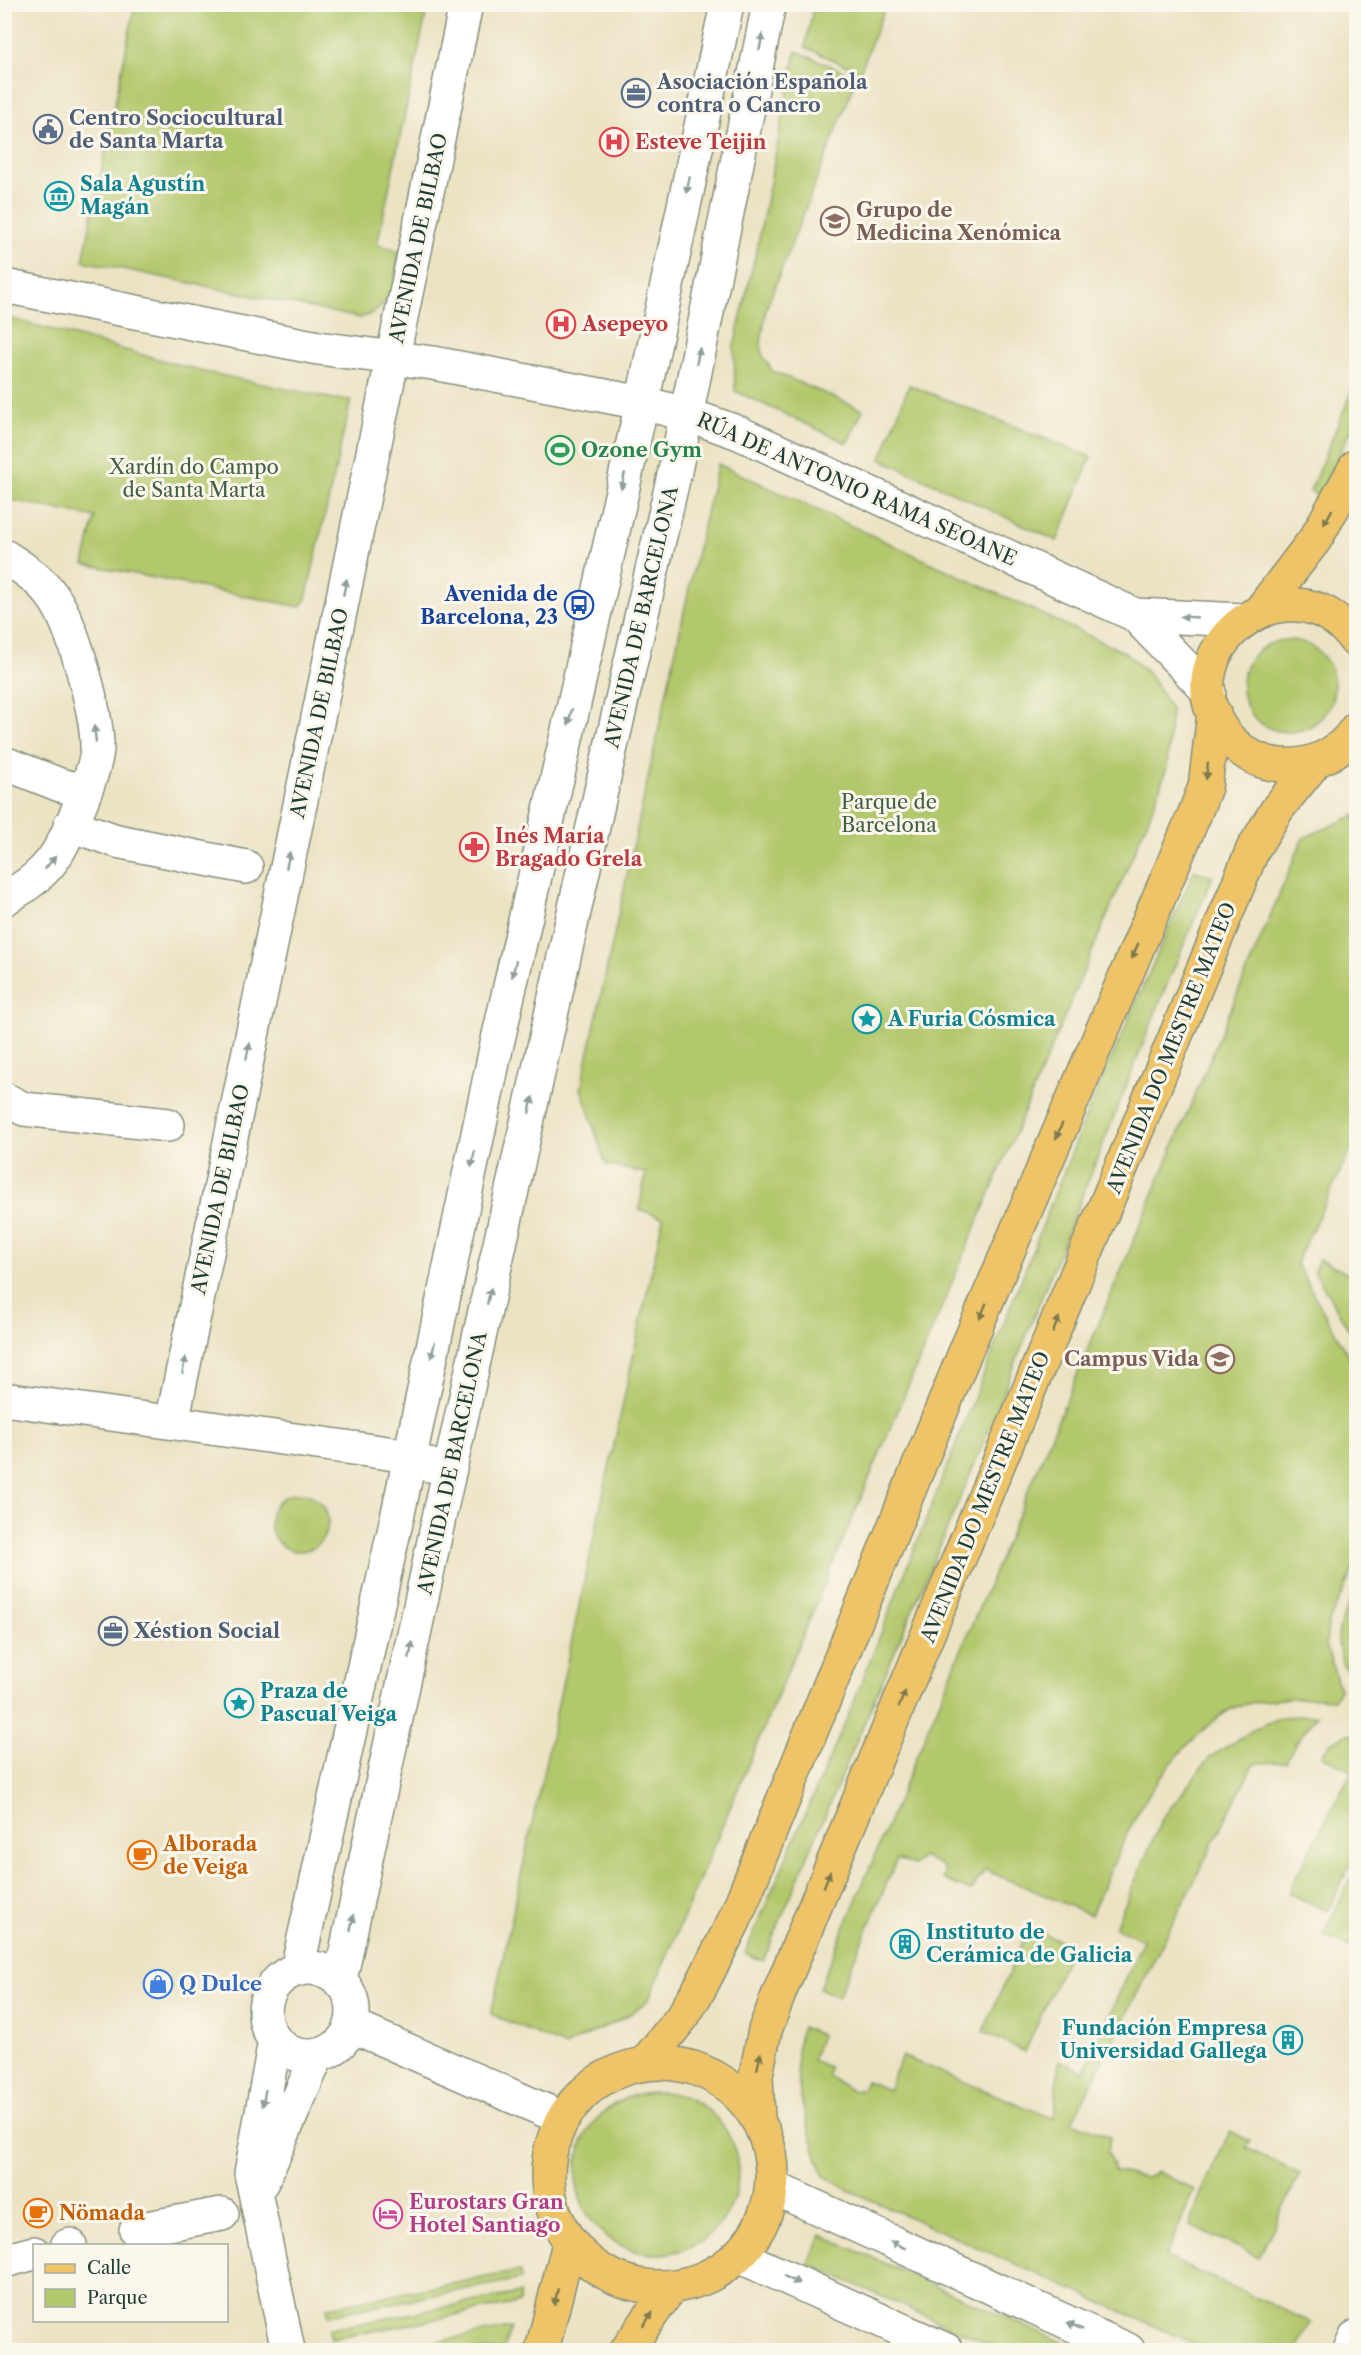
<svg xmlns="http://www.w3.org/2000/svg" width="1361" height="2355" viewBox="0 0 1361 2355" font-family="'Libre Caslon Text',serif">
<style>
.green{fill:#b2c86c;stroke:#688250;stroke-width:1.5}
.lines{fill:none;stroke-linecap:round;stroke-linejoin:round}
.street-casing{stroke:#86907c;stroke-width:36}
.primary-casing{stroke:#86907c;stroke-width:36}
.street{stroke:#fff;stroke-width:33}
.primary{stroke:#efc469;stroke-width:33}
.oneway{fill:#8f9e9a}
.oneway2{fill:#7d7a4c}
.labels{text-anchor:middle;stroke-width:6;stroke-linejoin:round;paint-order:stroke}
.service-label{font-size:20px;font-weight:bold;fill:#4e5e75;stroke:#fbf7ec;text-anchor:start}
.health-label{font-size:20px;font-weight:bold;fill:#be3a42;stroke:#fbf7ec;text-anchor:start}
.culture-label{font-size:20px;font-weight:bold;fill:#0d838f;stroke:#fbf7ec;text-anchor:start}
.education-label{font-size:20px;font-weight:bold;fill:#785e54;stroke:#fbf7ec;text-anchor:start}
.street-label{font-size:20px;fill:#1f3d34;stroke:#fbf7ec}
.leisure-label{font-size:20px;font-weight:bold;fill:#27864d;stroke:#fbf7ec;text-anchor:start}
.park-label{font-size:20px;fill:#446042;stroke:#fbf7ec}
.transit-label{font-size:20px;font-weight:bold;fill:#164399;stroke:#fbf7ec;text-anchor:end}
.food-label{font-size:20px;font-weight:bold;fill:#c56008;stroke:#fbf7ec;text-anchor:start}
.shop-label{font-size:20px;font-weight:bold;fill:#366cbe;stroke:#fbf7ec;text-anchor:start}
.hotel-label{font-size:20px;font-weight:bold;fill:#b23c85;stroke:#fbf7ec;text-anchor:start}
</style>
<rect width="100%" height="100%" fill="#fbf7ec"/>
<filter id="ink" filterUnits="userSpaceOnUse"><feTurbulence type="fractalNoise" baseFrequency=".0167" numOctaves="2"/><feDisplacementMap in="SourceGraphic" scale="12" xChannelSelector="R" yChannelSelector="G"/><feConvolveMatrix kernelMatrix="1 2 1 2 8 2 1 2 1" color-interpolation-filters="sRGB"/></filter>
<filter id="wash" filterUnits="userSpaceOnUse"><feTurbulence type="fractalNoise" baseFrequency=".008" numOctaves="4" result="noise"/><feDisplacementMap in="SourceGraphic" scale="24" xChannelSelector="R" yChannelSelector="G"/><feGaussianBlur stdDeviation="1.35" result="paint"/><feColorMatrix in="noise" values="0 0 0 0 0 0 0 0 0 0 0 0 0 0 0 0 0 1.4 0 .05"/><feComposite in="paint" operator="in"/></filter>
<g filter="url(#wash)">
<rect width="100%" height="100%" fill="#ece3c4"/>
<path class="green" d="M135,5H428L377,245L399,250C394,282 395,307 360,318L83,261Z
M814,5H886L860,72L805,47Z
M796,51L857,77L766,309L761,344L763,356L772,371L863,410L847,443L735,391L734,346L757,248Z
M5,317L205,372L334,399L351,400L306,599L300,607L84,564L95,517L5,499Z
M1356,381V421L1318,496L1310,491Z
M909,385L1091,457L1057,541L881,459Z
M718,464L1126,653L1150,675L1171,709L1167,767L1154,805L649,1999C626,2023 593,2028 566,2047L491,2014L663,1218L639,1209L646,1173L606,1165L581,1088L698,547Z
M1242 686a46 46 0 1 1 92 0a46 46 0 1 1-92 0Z
M1356,815V1139L1296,1263L1356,1369V1563L1328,1624L1326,1645L1340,1690L1334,1699C1302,1697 1270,1697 1239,1706C1225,1710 1212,1723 1201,1732C1143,1784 1121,1846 1091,1915L985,1870L971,1891L942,1879L945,1871L941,1865L922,1857L914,1865L897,1859L838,1997L819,1988L1303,838Z
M1194,871L1213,876L1165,989L978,1456L763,1961L745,1953L851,1709L1086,1116Z
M1319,1259L1356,1278V1342L1314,1271Z
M270 1522a29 29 0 1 1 58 0a29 29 0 1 1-58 0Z
M1356,1591V1679C1340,1670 1335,1643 1340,1625C1344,1613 1351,1602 1356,1591Z
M1317,1715L1295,1744L1286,1762L1254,1763L1072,2122L1110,2137L1108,2152L1115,2171L1145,2178L1154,2175L1156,2171L1195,2190L1165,2257L1311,2322L1297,2350H1208L844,2188L823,2175C810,2132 786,2071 802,2027L821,2035L812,2060L829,2067L828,2076L852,2091L862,2089L866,2081L888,2090L902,2056L1054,2119L1059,2060L1084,2072L1143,1940L1115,1927L1162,1819L1210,1757L1253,1730L1281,1717Z
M1348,1734H1356V1852L1328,1911L1288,1893L1352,1771L1322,1756L1330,1743Z
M1356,1869V1950L1323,1935Z
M1029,1927L1072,1946L1025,2052L983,2032Z
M576 2173a81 81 0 1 1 162 0a81 81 0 1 1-162 0Z
M1230,2131L1250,2141L1246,2148L1300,2174L1259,2257L1190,2225L1201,2193Z
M821,2235L1079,2350H1002L809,2264Z
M520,2271L521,2279L328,2315L327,2307Z
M520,2293L519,2303L331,2339L329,2329Z
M511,2328L503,2350H423L422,2344Z"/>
</g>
<g filter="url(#ink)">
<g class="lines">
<g class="street-casing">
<path id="street" d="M4,286L318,348L433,363L642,403L686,414L739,433L1135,615L1209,692
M4,556C23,568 40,579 53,597C73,624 98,715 97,749C96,771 68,836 56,855C44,874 24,888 4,899
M1135,615L1243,620
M4,763L60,785L85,791
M70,825L117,841L246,867
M4,1099L24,1109L168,1125
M4,1399L395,1454L410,1457L429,1465
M172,1422L466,4
M265 2012a44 44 0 1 1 88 0a44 44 0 1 1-88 0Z
M297,1970L400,1504L495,1053L642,403L727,4
M340,1980L440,1513L607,764L675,471L769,4
M352,2026L562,2118
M275,2040L251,2173L288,2350
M262,2182L317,2056
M772,2187L1128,2350
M136,2230L222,2214
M67,2246L70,2245
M739,2256L946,2350
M4,2261L34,2253
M1350,2350L1356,2337"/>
</g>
<g class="primary-casing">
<path id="primary" d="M1261,610L1316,538L1356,466
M1356,641C1288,546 1155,659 1230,740C1244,754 1262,764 1282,765C1312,767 1340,754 1356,729
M548 2175a112 112 0 1 1 224 0a112 112 0 1 1-224 0Z
M645,2063L683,2016L701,1986L734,1921L966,1350L1195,813L1205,787L1214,713
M758,2119L756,2075L765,2030L780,1991L1253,849L1278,808L1316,761
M542,2350L569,2243
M627,2350L670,2288"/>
</g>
<use href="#street" class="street"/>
<use href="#primary" class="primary"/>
</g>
<defs><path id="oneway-solid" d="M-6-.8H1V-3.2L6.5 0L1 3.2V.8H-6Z" transform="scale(1.5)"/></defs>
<g class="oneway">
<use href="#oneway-solid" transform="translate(761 42) rotate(-79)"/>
<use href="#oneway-solid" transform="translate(688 185) rotate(102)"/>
<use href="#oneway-solid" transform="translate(698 356) rotate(-79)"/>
<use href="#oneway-solid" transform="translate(623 481) rotate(103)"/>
<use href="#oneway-solid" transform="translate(345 587) rotate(-78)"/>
<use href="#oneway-solid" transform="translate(1189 617) rotate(-177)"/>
<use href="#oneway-solid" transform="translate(570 717) rotate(103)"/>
<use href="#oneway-solid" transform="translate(95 734) rotate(-97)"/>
<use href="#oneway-solid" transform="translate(288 860) rotate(-78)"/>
<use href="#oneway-solid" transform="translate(50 863) rotate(-50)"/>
<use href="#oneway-solid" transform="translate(514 969) rotate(103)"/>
<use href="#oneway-solid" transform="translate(248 1051) rotate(-78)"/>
<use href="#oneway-solid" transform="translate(531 1105) rotate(-77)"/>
<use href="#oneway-solid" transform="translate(473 1159) rotate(102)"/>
<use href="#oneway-solid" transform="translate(489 1296) rotate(-77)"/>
<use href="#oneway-solid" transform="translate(433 1350) rotate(102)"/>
<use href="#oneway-solid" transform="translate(184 1365) rotate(-79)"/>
<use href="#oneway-solid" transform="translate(411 1650) rotate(-78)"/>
<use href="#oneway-solid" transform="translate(352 1923) rotate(-78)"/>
<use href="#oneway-solid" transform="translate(264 2098) rotate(100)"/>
<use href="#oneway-solid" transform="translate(898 2245) rotate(-155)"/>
<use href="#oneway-solid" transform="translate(792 2280) rotate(25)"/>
<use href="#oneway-solid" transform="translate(1075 2326) rotate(-155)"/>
</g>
<g class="oneway2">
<use href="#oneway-solid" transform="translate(1328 517) rotate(119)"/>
<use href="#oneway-solid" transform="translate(1207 771) rotate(96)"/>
<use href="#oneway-solid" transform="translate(1135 951) rotate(113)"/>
<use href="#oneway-solid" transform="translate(1059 1131) rotate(113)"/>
<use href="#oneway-solid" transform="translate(983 1311) rotate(113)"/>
<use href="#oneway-solid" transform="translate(1056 1325) rotate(-68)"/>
<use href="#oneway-solid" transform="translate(902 1699) rotate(-68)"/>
<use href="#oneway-solid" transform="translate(827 1879) rotate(-68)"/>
<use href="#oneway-solid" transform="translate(759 2061) rotate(-78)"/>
<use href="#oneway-solid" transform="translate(556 2297) rotate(103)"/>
<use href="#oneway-solid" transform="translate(648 2319) rotate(-56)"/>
</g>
</g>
<defs>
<g id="office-ring" transform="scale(1.5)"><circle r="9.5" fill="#fbf7ec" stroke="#5c6f8a" stroke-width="1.5"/><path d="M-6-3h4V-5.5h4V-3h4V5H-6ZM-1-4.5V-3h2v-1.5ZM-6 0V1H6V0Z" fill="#5c6f8a"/></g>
<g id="civic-ring" transform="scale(1.5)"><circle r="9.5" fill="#fbf7ec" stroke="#5c6f8a" stroke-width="1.5"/><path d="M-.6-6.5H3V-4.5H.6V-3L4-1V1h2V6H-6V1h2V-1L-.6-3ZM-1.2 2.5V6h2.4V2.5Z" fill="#5c6f8a"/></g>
<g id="hospital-ring" transform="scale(1.5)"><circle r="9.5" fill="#fbf7ec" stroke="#e0444e" stroke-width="1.5"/><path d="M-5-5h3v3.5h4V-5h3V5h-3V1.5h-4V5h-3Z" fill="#e0444e"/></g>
<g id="museum-ring" transform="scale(1.5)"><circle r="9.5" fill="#fbf7ec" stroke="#0f9aa8" stroke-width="1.5"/><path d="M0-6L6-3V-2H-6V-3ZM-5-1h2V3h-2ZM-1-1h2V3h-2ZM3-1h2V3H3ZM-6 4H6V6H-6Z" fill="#0f9aa8"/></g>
<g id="university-ring" transform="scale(1.5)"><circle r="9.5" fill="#fbf7ec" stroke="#8d6e63" stroke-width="1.5"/><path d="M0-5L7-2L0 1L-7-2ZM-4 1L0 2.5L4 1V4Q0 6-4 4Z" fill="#8d6e63"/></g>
<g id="stadium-ring" transform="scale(1.5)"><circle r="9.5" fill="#fbf7ec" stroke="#2e9e5b" stroke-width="1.5"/><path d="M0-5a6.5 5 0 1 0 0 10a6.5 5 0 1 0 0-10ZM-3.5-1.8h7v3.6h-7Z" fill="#2e9e5b"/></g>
<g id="bus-ring" transform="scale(1.5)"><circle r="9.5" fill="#fbf7ec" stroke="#1a4fb4" stroke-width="1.5"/><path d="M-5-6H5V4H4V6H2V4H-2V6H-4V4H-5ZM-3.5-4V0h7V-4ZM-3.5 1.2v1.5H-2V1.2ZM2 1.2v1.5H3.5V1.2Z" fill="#1a4fb4"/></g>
<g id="pharmacy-ring" transform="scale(1.5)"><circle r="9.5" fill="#fbf7ec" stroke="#e0444e" stroke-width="1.5"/><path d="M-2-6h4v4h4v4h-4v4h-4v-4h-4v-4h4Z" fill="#e0444e"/></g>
<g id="sight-ring" transform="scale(1.5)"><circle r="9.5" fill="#fbf7ec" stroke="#0f9aa8" stroke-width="1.5"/><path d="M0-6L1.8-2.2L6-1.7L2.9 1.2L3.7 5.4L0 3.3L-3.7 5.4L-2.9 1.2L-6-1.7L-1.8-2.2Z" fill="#0f9aa8"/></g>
<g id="cafe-ring" transform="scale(1.5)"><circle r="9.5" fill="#fbf7ec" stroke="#e8710a" stroke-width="1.5"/><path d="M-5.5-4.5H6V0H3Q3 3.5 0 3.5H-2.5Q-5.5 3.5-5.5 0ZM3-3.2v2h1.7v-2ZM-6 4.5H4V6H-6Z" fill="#e8710a"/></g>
<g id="building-ring" transform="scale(1.5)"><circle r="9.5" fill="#fbf7ec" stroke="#0f9aa8" stroke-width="1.5"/><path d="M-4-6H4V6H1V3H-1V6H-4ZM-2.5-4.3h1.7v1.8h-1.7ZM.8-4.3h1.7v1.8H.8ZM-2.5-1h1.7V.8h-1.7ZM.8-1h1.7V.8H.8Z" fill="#0f9aa8"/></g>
<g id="shop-ring" transform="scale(1.5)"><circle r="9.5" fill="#fbf7ec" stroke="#3f7fe0" stroke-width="1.5"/><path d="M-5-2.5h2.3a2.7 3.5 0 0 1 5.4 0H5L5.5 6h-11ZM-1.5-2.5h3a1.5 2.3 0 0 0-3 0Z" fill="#3f7fe0"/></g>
<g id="hotel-ring" transform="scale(1.5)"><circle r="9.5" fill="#fbf7ec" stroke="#d1479c" stroke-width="1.5"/><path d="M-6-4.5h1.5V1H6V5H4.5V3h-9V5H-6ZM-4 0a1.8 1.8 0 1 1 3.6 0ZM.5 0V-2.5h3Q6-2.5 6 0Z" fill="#d1479c"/></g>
</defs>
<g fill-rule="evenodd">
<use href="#office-ring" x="636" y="93"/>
<use href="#civic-ring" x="48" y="129"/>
<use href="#hospital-ring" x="614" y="142"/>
<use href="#museum-ring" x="59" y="196"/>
<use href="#university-ring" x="835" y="221"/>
<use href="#hospital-ring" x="561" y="324"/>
<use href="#stadium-ring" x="560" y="450"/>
<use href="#bus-ring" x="579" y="605"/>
<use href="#pharmacy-ring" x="474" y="847"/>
<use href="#sight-ring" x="867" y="1019"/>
<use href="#university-ring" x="1220" y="1359"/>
<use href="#office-ring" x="113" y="1631"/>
<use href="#sight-ring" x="239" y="1703"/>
<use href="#cafe-ring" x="142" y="1855"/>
<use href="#building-ring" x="905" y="1944"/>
<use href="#shop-ring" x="158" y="1984"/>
<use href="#building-ring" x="1288" y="2040"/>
<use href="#cafe-ring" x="38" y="2213"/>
<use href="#hotel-ring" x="388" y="2214"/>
</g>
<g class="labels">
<g class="service-label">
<text x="657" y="89">Asociación Española<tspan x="657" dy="23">contra o Cancro</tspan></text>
<text x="69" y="125">Centro Sociocultural<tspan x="69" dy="23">de Santa Marta</tspan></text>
<text x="134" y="1638">Xéstion Social</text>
</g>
<g class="health-label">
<text x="635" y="149">Esteve Teijin</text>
<text x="582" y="331">Asepeyo</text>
<text x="495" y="843">Inés María<tspan x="495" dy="23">Bragado Grela</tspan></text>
</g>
<g class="culture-label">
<text x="80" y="191">Sala Agustín<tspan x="80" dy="23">Magán</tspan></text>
<text x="888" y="1026">A Furia Cósmica</text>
<text x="260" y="1698">Praza de<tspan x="260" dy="23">Pascual Veiga</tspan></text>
<text x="926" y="1939">Instituto de<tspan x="926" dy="23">Cerámica de Galicia</tspan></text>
<text x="1267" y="2035" text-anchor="end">Fundación Empresa<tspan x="1267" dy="23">Universidad Gallega</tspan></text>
</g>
<g class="education-label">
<text x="856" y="217">Grupo de<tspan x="856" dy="23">Medicina Xenómica</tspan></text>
<text x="1199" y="1366" text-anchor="end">Campus Vida</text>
</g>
<g class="street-label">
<text transform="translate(418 238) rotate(-78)" y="7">AVENIDA DE BILBAO</text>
<text transform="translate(857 489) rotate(24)" y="7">RÚA DE ANTONIO RAMA SEOANE</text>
<text transform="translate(641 617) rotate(-77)" y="7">AVENIDA DE BARCELONA</text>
<text transform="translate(319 713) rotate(-78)" y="7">AVENIDA DE BILBAO</text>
<text transform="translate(1171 1048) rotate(-68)" y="7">AVENIDA DO MESTRE MATEO</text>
<text transform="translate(220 1189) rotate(-78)" y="7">AVENIDA DE BILBAO</text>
<text transform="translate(452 1463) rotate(-78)" y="7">AVENIDA DE BARCELONA</text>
<text transform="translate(985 1497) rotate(-68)" y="7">AVENIDA DO MESTRE MATEO</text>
</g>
<g class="leisure-label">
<text x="581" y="457">Ozone Gym</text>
</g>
<g class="park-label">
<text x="194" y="474">Xardín do Campo<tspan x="194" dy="23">de Santa Marta</tspan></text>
<text x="889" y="809">Parque de<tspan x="889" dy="23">Barcelona</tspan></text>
</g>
<g class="transit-label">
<text x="558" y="601">Avenida de<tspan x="558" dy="23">Barcelona, 23</tspan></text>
</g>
<g class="food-label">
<text x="163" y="1851">Alborada<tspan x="163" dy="23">de Veiga</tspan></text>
<text x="59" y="2220">Nömada</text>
</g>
<g class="shop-label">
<text x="179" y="1991">Q Dulce</text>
</g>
<g class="hotel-label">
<text x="409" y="2209">Eurostars Gran<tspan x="409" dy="23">Hotel Santiago</tspan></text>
</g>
</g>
<rect width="1361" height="2355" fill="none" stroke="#fbf7ec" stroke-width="24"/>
<rect x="33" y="2244" width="195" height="78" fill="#fbf7ec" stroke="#a3ada2" stroke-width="1.5"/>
<rect x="45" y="2264" width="30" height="9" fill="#efc469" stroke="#a3ada2" stroke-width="1.5"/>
<text x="87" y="2274" font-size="18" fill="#1f3d34">Calle</text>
<rect x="45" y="2289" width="30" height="18" fill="#b2c86c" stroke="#a3ada2" stroke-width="1.5"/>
<text x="87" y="2304" font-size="18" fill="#1f3d34">Parque</text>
</svg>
